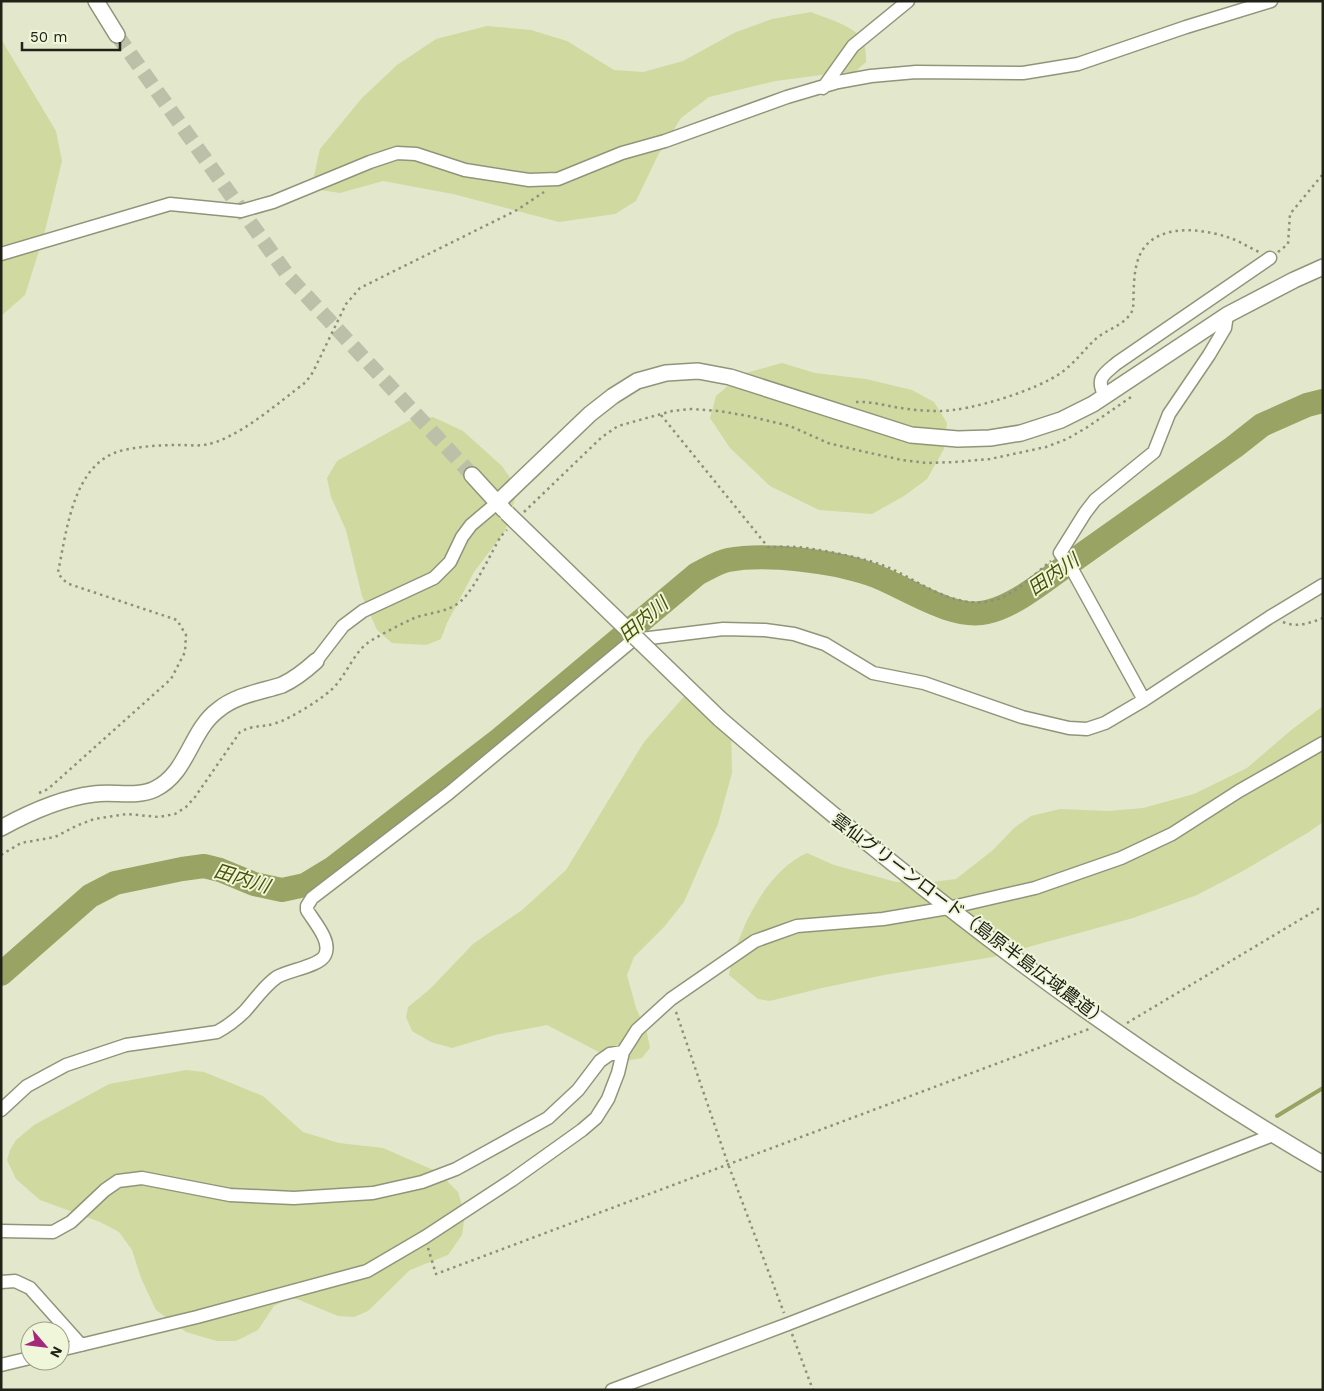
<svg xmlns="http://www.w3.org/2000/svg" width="1324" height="1391" viewBox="0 0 1324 1391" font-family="'Work Sans','Noto Sans JP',sans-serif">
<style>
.green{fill:#cfd9a0}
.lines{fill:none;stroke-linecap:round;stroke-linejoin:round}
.stream{stroke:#99a364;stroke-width:4}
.river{stroke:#99a364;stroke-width:24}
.tertiary-tunnel{stroke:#bcc0a8;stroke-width:15;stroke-dasharray:15 8;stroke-linecap:butt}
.minor-casing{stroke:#90957a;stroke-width:15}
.tertiary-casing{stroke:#90957a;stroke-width:18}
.path{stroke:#8c907c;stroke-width:2.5;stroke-dasharray:2.5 4;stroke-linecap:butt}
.minor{stroke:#fff;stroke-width:12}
.tertiary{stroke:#fff;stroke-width:15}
.tertiary-bridge-casing{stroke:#90957a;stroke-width:18;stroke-linecap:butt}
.tertiary-bridge{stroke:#fff;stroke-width:15}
.labels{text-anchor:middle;stroke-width:4;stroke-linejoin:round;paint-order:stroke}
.street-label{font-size:18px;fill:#202218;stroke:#f0f6d9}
.water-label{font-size:19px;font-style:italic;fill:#495103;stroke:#f0f6d9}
</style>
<rect width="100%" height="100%" fill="#e3e8cc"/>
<path class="green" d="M811,12C825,18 852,25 861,38C866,46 866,54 866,62L855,72L836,73L776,81L709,97L681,118L658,155L636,201L615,214L559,222L453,194L383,181L340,193L320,190L314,176L320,149L362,98L397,65L436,39L487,26L531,30L567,41L614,70L643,72L683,61L736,32L772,19Z
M1,39L56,131L62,161L44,235L25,295L1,316Z
M782,363L815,373L866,379L912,390L934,402L947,423L944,449L927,479L904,496L872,514L819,510L770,486L730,448L710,418L716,396L742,374Z
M433,417L463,431L502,466L518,489L505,531L474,572L447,623L441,639L426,645L392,643L377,630L362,596L346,530L331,497L327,478L337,461L409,421Z
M688,692L701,693L716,702L731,724L732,773L718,824L684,902L664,927L634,957L627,975L636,1008L647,1033L650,1048L642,1058L618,1062L547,1025L495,1035L452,1048L431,1042L412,1031L406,1017L408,1007L430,989L473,944L522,910L566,870L644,742Z
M1323,706V822L1309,832L1243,871L1197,895L1133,918L993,957L884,975L822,988L770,1001L758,999L729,975C737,932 765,872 807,853L834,865L896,882H932L956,879L993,850L1014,828L1031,816L1060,809L1108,811L1143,808L1194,794L1247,768L1290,731Z
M186,1070L204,1072L263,1096L303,1132L339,1143L383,1148L438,1172L458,1192L465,1215L462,1235L448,1255L410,1270L368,1311L354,1317L338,1316L297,1299L290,1298L274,1306L258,1330L236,1341H217L186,1332L156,1310L141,1278L132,1250L119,1232L100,1222L40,1200L16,1179L7,1160L10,1150L16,1140L34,1125L109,1084Z"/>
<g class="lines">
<path class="stream" d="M1277,1116L1323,1088"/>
<path class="river" d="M1,974L90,896L115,883L182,869L204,866L220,870L254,884L282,890L305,885L333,868L500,739L697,574C707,569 718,562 728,560C766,553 833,561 870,574C903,585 951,621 987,612C1018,605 1050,576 1077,558C1129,521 1182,484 1234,447L1262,425L1307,405L1323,401"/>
<path class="tertiary-tunnel" d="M117,35L289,277L472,475"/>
<g class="minor-casing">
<path id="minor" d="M823,88L853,46L908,1
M1,254L170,204L241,211L273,202L370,162L397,153L416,154L465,170L529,180L558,179L622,153L665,141L787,97L838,82L871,76L916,72L1023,73L1078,64L1186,27L1271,1
M1105,396C1095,378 1104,374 1117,363L1270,258
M316,661L343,626L363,611L434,578L450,562L462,537L471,525L497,503
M1144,700L1073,571L1060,553L1085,513L1095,500L1154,452L1169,414L1209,355L1225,328L1227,315
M1,1110L27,1086L66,1065L126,1045L217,1032C228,1026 237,1019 245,1011C255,1000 264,986 277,977C289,970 320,966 325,955C332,941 314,922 307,910V906L312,898L449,793L633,640L723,629L765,630L794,634L825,644L873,673L924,683L1022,717L1069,728L1087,729L1105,723L1144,700L1270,617L1323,585
M1,1231L53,1232L71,1222L105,1190L118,1181L142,1178L230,1195L294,1198L373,1193L422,1182L456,1169L548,1118L578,1090L600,1061L610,1054L623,1052
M1,1282L15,1281L30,1288L81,1345
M60,1350L197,1317L367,1271L425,1237L512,1180L582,1130L596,1118L608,1099L618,1073L623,1052L637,1030L671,999L755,941L797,926L883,919L948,908L1035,888L1121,858L1172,834L1239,791L1323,743
M1,1365L30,1358
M612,1390L788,1324L1273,1135"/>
</g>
<g class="tertiary-casing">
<path id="tertiary" d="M96,1L117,35
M472,475L504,510
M497,503L590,414L613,396L637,381L666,373L698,371L730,377L911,435L958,439L990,438L1021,433L1061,420L1093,404L1227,315L1294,280L1323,267
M720,719C909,882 1106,1038 1323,1164
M1,828C30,812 61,798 94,794C113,791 137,798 155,789C188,773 190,731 218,710C236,695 260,692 282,685C295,679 305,671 316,661"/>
</g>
<path class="path" d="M1278,252L1288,244L1290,214L1323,174
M856,402C871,401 886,406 901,408C914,410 927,411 940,411C970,411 1038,390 1062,372C1076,362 1085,348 1098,337C1110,328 1127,324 1133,309C1134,294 1133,277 1137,263C1147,223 1197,227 1227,237C1238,240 1248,247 1259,252
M661,415L768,547C780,547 793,546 806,548C828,551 852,556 873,562C912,573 947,610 991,601C1014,596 1033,575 1051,561
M524,512L602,437L618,426L672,411L691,409L719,411L748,416L790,426L828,443L861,451L902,460L926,463L955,462L990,459L1046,447L1067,439L1086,428L1134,395
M1283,622C1297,628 1310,623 1323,618
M39,793L48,789L171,679L185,652L186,635L177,620L69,584L62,579L58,572C67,530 73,461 124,450C143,446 162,445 181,445C188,445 196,446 204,445C237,440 279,402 306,382L313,372L346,304L360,288L517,210L544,192
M1,855L21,843L55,837L76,826L94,819L127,814L159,817L175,814L186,807L195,797L240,732C255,724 262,728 276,723C290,719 320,700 331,690C347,676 353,651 372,640C384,633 399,625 412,619C428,612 449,613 462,600C475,588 491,553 501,536L507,530
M676,1012L728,1164L784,1313
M1127,1023L1323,906
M428,1248L436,1274L1089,1029
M792,1334L813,1390"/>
<use href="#minor" class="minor"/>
<use href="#tertiary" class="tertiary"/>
<g class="tertiary-bridge-casing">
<path id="tertiary-bridge" d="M507,513L720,719"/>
</g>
<use href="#tertiary-bridge" class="tertiary-bridge"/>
</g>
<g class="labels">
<g class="street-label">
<text transform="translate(970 920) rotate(37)" y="6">雲仙グリーンロード（島原半島広域農道）</text>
</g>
<g class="water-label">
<text transform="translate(1053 574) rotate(-35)" y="7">田内川</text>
<text transform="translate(643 619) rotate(-40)" y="7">田内川</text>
<text transform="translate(242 878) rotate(17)" y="7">田内川</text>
</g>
</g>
<rect width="1324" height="1391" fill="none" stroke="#202218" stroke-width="5"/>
<g transform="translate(45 1346) rotate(118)"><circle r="24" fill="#f0f6d9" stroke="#9da18c"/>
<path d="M0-4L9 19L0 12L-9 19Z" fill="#a4297d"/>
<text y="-8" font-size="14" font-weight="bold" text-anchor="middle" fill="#202218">N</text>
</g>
<path d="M22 42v8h98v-8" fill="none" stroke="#202218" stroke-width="2.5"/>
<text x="30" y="42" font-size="15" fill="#202218" stroke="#f0f6d9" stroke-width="4" paint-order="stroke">50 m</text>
</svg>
